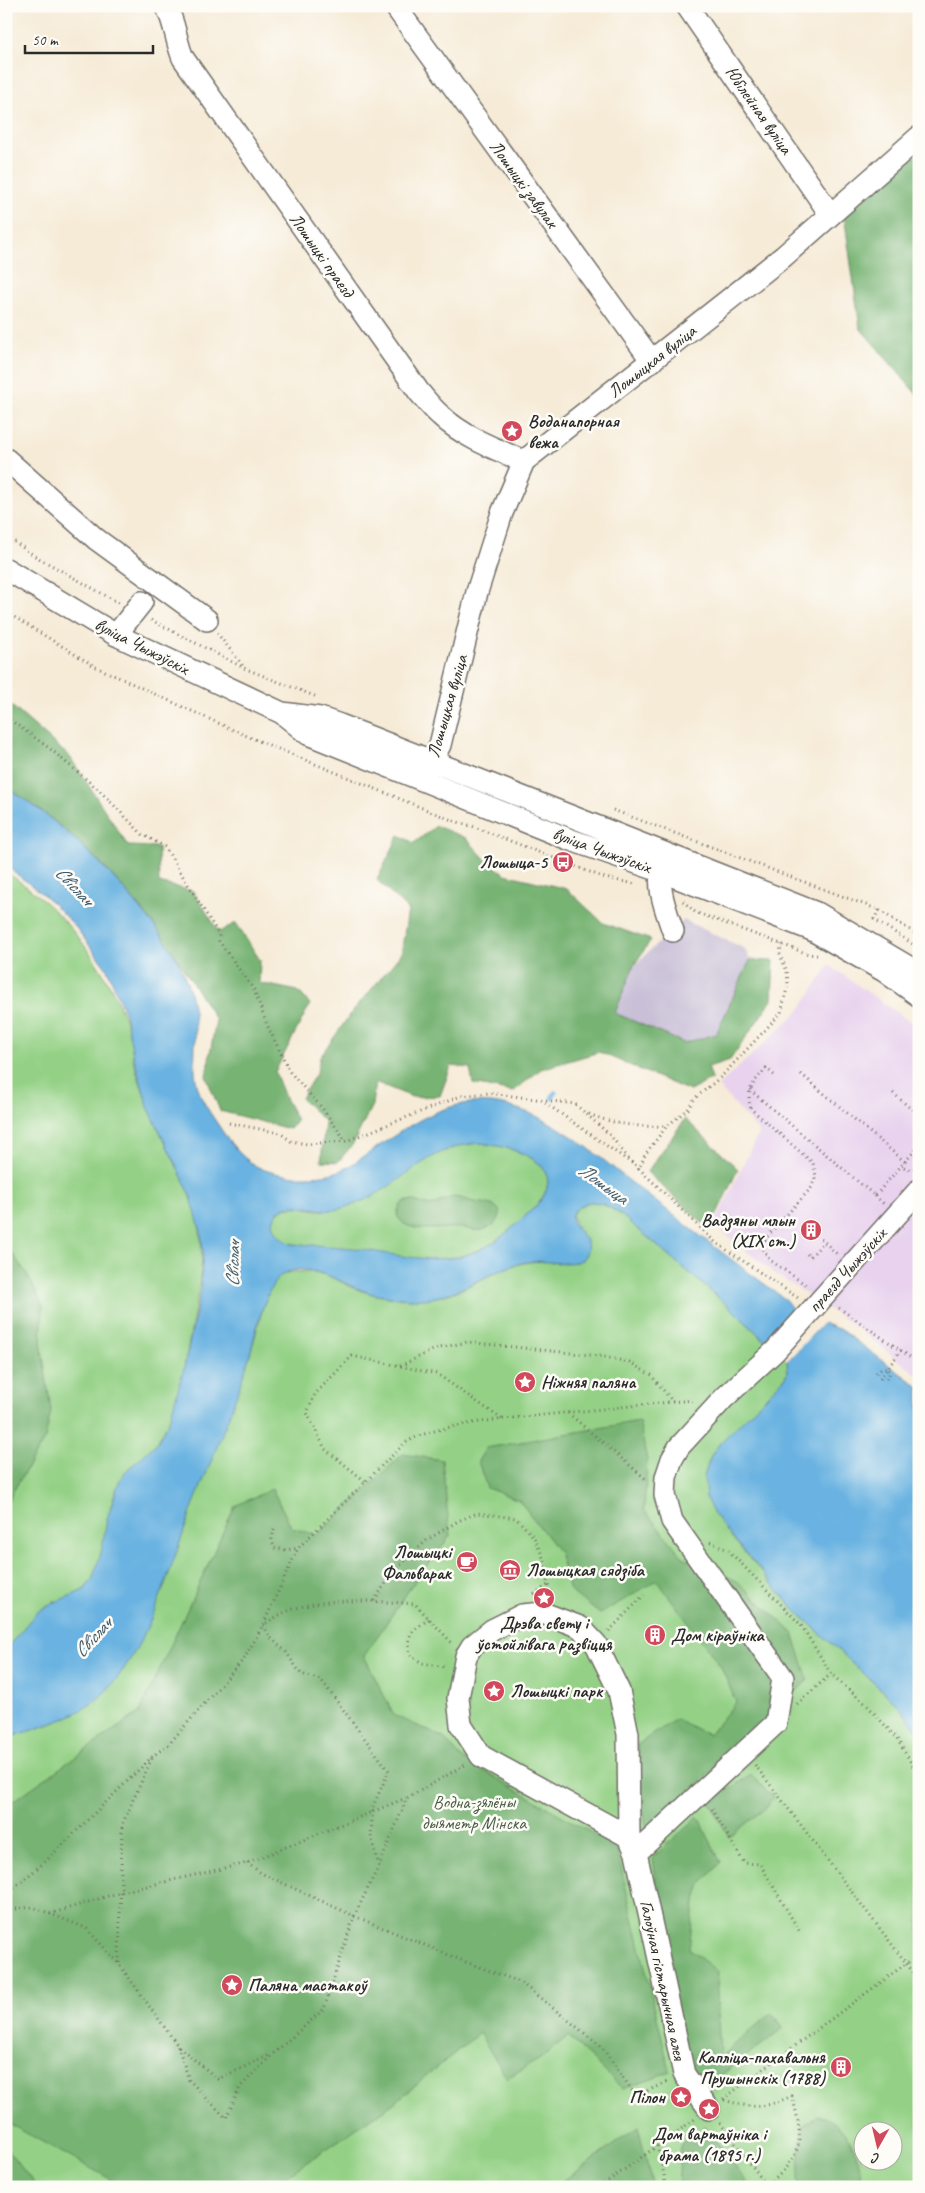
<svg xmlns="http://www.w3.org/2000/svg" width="925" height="2193" viewBox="0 0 925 2193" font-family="Caveat,sans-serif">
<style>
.built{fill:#e8d2ee}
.industrial{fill:#c9bfd7}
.green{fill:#94d186;stroke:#607e58;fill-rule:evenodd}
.forest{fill:#77b373;stroke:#516f4f}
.water{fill:#69b2e1;stroke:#4a6e86;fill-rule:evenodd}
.pier{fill:#f6ebd7}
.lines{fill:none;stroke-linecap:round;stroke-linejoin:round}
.stream{stroke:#69b2e1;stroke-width:5}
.minor-casing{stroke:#726e67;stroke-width:24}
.path{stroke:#726e67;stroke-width:3;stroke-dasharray:1 4;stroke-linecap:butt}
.minor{stroke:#fff;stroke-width:21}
.labels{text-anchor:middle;stroke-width:5;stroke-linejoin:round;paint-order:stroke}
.street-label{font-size:18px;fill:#2b2b2b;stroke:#fdfcf7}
.poi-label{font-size:18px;font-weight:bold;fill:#2b2b2b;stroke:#fdfcf7;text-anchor:start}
.park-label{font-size:18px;fill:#4a5d46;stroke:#fdfcf7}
.water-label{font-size:19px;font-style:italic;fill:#415a6b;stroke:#fdfcf7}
</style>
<rect width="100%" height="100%" fill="#fdfcf7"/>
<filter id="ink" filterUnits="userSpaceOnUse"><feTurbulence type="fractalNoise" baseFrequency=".02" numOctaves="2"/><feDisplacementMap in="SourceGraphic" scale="10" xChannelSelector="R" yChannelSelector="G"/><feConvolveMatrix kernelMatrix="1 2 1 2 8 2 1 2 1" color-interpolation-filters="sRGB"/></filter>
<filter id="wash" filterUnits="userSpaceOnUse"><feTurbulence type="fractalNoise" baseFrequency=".0096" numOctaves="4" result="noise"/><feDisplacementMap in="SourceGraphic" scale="20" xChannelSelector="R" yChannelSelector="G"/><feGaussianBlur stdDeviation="1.12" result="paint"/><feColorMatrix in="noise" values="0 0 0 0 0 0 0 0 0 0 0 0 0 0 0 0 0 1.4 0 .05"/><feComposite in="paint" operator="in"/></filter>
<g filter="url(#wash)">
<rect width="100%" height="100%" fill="#f6ebd7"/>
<path class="built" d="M829,965L919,1028V1376L850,1323L775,1274L714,1225L759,1132L718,1086L799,1011Z"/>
<path class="industrial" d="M684,920L745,949L750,960L716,1034L684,1043L615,1013L634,965Z"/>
<path class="green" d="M6,872C63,909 105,963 128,1027C132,1037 132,1048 133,1058C136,1070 140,1082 144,1093C155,1130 178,1161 191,1197C210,1248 200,1280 191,1331C185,1365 179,1401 164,1432C153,1453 129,1462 119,1483C104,1513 108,1551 93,1579C83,1597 62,1597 46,1606C28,1617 22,1637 6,1649V1503L45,1438L6,1246Z
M479,1143C502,1145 559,1158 546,1191C541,1203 530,1211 521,1220C504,1236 487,1249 464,1255C426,1265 371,1252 332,1247C314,1245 283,1250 274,1229C272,1224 273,1219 276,1215C285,1201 305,1209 318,1210C327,1211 336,1210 345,1207C397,1193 418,1147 479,1143Z
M590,1202L601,1203L620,1214L733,1310L787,1361L788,1370L783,1380L720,1443L711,1456V1509L732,1538L796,1611L887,1695L902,1710L919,1733V2187H6V1739C38,1727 76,1719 101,1695C148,1651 171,1562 194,1503C214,1451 235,1399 252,1347C259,1327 264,1286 282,1275C287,1272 294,1272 299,1272C331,1270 340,1285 365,1292C385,1298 411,1300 431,1298C459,1295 485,1275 512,1266C534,1259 555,1261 577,1262L586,1255L572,1215C576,1207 581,1205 590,1202ZM862,2130H892V2160H862Z"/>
<path class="forest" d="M919,153V397L860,328L844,215Z
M6,701L70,757L128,846L158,847L159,883L193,891L219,932L236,923L260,960L259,983L298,991L310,1004L275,1072L286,1100L297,1120L290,1129L220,1111L206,1076L216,1020C195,988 175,952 151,921C110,869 63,822 6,787Z
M436,826L466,838L486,860L505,874L567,889L603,923L651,940L634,965L615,1013L684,1043L716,1034L750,960L774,961L772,1000L730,1060L708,1067L712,1079L690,1091L599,1052L541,1069L513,1092L473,1084L470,1068L451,1066L440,1096L412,1097L375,1082L372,1105L353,1144L338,1162L321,1161L325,1122L301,1098L317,1072L320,1057L350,1015L401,954L408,910L377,880L399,835L414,843Z
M685,1119L738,1169L714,1220L702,1223L647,1172Z
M452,1197C460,1197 466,1200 474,1202C482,1203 505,1204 499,1218C497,1223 493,1226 488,1228C479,1233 471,1229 461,1228C444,1226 406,1237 397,1215C401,1192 417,1203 431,1206Z
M6,1245L27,1274L43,1306L41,1342L51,1411L45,1438L6,1503Z
M639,1421L647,1460L644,1510L683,1557L737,1581L793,1633L808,1680L647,1832L639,1787L637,1745L676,1719L709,1735L736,1702L721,1667L657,1580L600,1614L570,1591L559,1552L519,1500L487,1488L478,1461L486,1448Z
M403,1454L442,1460L450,1536L415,1581L364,1656L394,1715L444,1738L460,1757L616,1847L670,2071L623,2089L568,2036L540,2059L507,2078L479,2033L394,2103L270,2187H125L6,2122V1806L140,1712L235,1506L272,1489L292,1528L317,1535Z
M751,1775L773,1797L768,1806L729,1837L709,1801Z
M698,1817L721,1862L701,1884L694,1906L689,1949L718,1972L717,1992L720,2057L771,2013L784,2028L704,2088L689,2076L666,1965L653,1857Z
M817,2115C850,2126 861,2154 861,2187H799L798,2177L803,2126Z
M705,2126L750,2187H678L681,2144Z
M638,2127L653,2187H555Z
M6,2148L37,2187H7Z"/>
<path class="water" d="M6,787C56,818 98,858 136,903C152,922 168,942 180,965C189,984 195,1007 195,1028C196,1048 192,1069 198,1088C202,1102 211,1114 219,1126C229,1142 240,1156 256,1166C269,1173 283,1175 298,1176C311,1176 324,1176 336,1172C348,1168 358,1160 369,1153C407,1127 448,1095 498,1104C555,1114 597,1156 641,1190C689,1227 736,1264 785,1299L793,1310L788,1316L810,1337L823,1323L841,1330L919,1387V1733L902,1710L887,1695L796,1611L724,1528L711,1509L706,1498L704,1476L711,1456L720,1443L783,1380L788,1371L787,1361L801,1346L780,1324L765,1341L733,1310L620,1214C608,1205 594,1197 580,1206C577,1208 573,1211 572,1214C568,1232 600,1237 582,1260C567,1267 544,1259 526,1262C495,1268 470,1288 440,1296C421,1302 397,1298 378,1295C351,1291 310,1257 282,1275C263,1288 255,1339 248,1361C233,1409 214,1454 195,1501C171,1562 150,1649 102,1695C77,1719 38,1727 6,1739V1649L36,1613L48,1605L84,1590L92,1580L101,1553L107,1519L119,1482L125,1472L157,1443L170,1418L184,1368L200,1293L203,1252L201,1232L190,1194L148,1107L134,1059L125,1014L107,969L74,925L45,896L6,866ZM479,1143C501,1145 555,1156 547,1188C543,1202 530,1211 521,1220C504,1236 486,1250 463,1256C427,1264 388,1253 353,1248C333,1246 312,1245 292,1244C280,1240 266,1225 278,1212C290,1199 317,1212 333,1210C341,1209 350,1206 358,1203C405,1184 424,1147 479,1143Z"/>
<path class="pier" d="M794,1309L795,1312L791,1316L809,1333L821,1321L823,1323L787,1361L785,1360L798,1346L780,1328L766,1343L765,1341Z"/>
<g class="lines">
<path class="stream" d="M552,1098L555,1093"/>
</g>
</g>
<g filter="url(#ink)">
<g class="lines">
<g class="minor-casing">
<path id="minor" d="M166,6C175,22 176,42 183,58L419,392C426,400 432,408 440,415C463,437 495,449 524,461
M395,6L652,361
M687,6L830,214
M6,459L96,539L207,620
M6,569L116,635L282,713L308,734L571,840L660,871L812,930L884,971L919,996
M116,635L142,602
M282,713L320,718L340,725L819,914L919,973
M422,780L440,745L477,592L502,513L524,461L784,256L919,137
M664,861C655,884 665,908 673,931
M629,1837L628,1734L619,1691L596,1644L580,1627L543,1613L522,1615L492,1630L472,1646L466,1656L458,1698L461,1725L481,1756L629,1837L636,1853L684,2074L709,2109
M636,1853L776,1723L783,1678L672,1521L665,1495L666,1477L672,1459L679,1447L724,1398L775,1351L919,1190"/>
</g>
<path class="path" d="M6,536L35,556L119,603
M6,612L96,667L242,734L454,821L472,826L605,878L635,884
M151,620L246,669L317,697
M217,633L244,667
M6,717L49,748L99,790L142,834L165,847L219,935V941L254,990L267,1025L290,1072L322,1108L346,1141
M613,810L879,910L919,936
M683,901L695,912L808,954L817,955
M879,910L874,919L919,948
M801,1074L905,1162
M774,1075L766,1068C754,1083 745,1089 751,1109L813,1163L816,1176L811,1188L765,1239L763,1250L770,1260L809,1287
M750,1090L875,1196L901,1166
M893,1093L919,1116
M541,1100L633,1164
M589,1114C615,1125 638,1127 666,1126
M229,1123L280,1133L291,1141L307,1144L346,1141L461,1096L489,1093L575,1104L610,1135L628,1158L715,1242L798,1298
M919,1146L901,1166L911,1170L919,1167
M638,1168L639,1169L646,1153L667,1126L688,1109L695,1098L721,1077L781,1013L788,984L787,971L780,955L781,944
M875,1196L884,1204
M821,1239L837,1254
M807,1254L810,1257L824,1242
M839,1308L919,1363
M400,1366L435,1349L467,1342L599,1356L629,1362L651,1375L673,1402
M876,1373L883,1368H888L890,1372L886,1381
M880,1379L901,1350
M568,1413L647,1480
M365,1481L325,1449L307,1413L315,1394L352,1356L437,1374L503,1420
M274,1529L272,1539L274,1548L286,1550L298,1548
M710,1542L728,1550L801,1625L831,1674L868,1706L897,1739L919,1776
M534,1594L548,1585
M374,1601L394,1571L427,1540L458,1521L477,1513L516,1518L534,1537L545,1562L548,1585L553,1598
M429,1619C412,1631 406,1633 410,1655L422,1663L446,1667
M609,1631L644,1595
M797,1704L831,1674
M755,1765L919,1980
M712,1809L744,1863L760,1864L801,1934
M247,1863L261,1873L354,1916L466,1962L520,1982L602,2047L636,2096L669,2081
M379,1866L371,1836L373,1806L389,1771L321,1680L301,1674L286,1652L271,1638L263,1625C270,1621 277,1616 283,1613C320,1596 376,1601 415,1604L453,1644
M6,1894L46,1861L153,1756L168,1745L244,1659L263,1625L298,1548L405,1443C437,1422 522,1418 562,1413C607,1409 651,1403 696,1400
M6,1910L33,1907L86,1928L119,1964L178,2046L218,2079L270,2055
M50,1914L121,1892L247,1863L406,1798
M119,1963L122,1825L152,1758
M178,2046L189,2080L226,2118L240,2087L273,2054L324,2009L354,1916L379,1866L407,1798L465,1765
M723,2099L919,1954
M724,2100C755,2109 762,2109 792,2096C805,2143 803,2153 767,2187
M720,2123L767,2186
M657,2146L664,2174L665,2187
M600,2187L695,2119"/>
<use href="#minor" class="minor"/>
</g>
</g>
<defs>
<g id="sight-disc" transform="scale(1.125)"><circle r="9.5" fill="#d1495b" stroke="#fdfcf7"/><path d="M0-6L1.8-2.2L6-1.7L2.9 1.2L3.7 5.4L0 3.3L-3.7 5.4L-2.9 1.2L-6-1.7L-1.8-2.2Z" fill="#fff"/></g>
<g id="bus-disc" transform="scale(1.125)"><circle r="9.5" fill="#d1495b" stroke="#fdfcf7"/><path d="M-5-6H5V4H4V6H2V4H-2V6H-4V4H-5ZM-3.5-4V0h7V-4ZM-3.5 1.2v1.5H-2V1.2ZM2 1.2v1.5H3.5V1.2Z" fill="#fff"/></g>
<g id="building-disc" transform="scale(1.125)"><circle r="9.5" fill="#d1495b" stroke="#fdfcf7"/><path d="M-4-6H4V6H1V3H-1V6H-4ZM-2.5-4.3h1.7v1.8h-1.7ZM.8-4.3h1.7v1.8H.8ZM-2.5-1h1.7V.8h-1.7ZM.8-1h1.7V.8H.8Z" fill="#fff"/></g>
<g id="cafe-disc" transform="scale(1.125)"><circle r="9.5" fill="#d1495b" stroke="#fdfcf7"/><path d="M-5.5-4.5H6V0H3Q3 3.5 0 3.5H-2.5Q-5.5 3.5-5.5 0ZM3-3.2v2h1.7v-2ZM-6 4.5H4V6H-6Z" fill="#fff"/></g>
<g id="museum-disc" transform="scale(1.125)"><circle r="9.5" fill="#d1495b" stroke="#fdfcf7"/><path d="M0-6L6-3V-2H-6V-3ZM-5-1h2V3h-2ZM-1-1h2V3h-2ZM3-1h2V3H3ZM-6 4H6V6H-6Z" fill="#fff"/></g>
</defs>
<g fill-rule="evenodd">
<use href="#sight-disc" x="512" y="431"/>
<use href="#bus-disc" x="563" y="862"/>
<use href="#building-disc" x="811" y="1230"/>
<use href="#sight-disc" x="525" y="1382"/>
<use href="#cafe-disc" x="467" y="1562"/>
<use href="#museum-disc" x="510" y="1570"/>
<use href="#sight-disc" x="544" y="1598"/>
<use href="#building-disc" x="655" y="1635"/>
<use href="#sight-disc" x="494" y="1691"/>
<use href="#sight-disc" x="232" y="1985"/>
<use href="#building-disc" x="841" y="2067"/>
<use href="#sight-disc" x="681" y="2097"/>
<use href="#sight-disc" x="709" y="2109"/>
</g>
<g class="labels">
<g class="street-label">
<text transform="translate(759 110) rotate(55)" y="6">Юбілейная вуліца</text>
<text transform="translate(524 184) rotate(54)" y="6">Лошыцкі завулак</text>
<text transform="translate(322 255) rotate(55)" y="6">Лошыцкі праезд</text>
<text transform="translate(652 361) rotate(-38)" y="6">Лошыцкая вуліца</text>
<text transform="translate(142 646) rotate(27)" y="6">вуліца Чыжэўскіх</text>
<text transform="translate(447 706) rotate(-74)" y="6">Лошыцкая вуліца</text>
<text transform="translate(602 850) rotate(20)" y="6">вуліца Чыжэўскіх</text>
<text transform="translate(847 1270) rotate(-48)" y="6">праезд Чыжэўскіх</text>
<text transform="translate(663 1980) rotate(78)" y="6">Галоўная гістарычная алея</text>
</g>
<g class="poi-label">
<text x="528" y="427">Воданапорная<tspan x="528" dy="21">вежа</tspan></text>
<text x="547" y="868" text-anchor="end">Лошыца-5</text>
<text x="795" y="1226" text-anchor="end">Вадзяны млын<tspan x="795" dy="21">(XIX ст.)</tspan></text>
<text x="541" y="1388">Ніжняя паляна</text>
<text x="451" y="1558" text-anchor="end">Лошыцкі<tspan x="451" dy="21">Фальварак</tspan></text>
<text x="526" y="1576">Лошыцкая сядзіба</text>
<text x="544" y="1629" text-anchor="middle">Дрэва свету і<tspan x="544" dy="21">ўстойлівага развіцця</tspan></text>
<text x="671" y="1641">Дом кіраўніка</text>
<text x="510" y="1697">Лошыцкі парк</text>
<text x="248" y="1991">Паляна мастакоў</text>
<text x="825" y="2063" text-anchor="end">Капліца-пахавальня<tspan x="825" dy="21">Прушынскіх (1788)</tspan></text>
<text x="665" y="2103" text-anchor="end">Пілон</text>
<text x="709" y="2140" text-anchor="middle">Дом вартаўніка і<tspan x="709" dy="21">брама (1895 г.)</tspan></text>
</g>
<g class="park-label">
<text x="474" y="1808">Водна-зялёны<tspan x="474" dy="21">дыяметр Мінска</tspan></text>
</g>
<g class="water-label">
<text transform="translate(75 885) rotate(47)" y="7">Свіслач</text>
<text transform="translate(604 1183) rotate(36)" y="7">Лошыца</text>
<text transform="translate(232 1264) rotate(-88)" y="7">Свіслач</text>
<text transform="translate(92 1637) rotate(-47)" y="7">Свіслач</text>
</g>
</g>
<rect width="925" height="2193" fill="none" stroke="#fdfcf7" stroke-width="25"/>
<g transform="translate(878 2146) rotate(188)"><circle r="24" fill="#fdfcf7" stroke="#a9a8a5"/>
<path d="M0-4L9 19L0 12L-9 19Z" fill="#d1495b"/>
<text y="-8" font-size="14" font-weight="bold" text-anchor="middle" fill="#2b2b2b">С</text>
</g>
<path d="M25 45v8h128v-8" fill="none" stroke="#2b2b2b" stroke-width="2.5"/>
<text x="32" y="45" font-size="15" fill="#2b2b2b" stroke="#fdfcf7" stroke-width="4" paint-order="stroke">50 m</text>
</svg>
